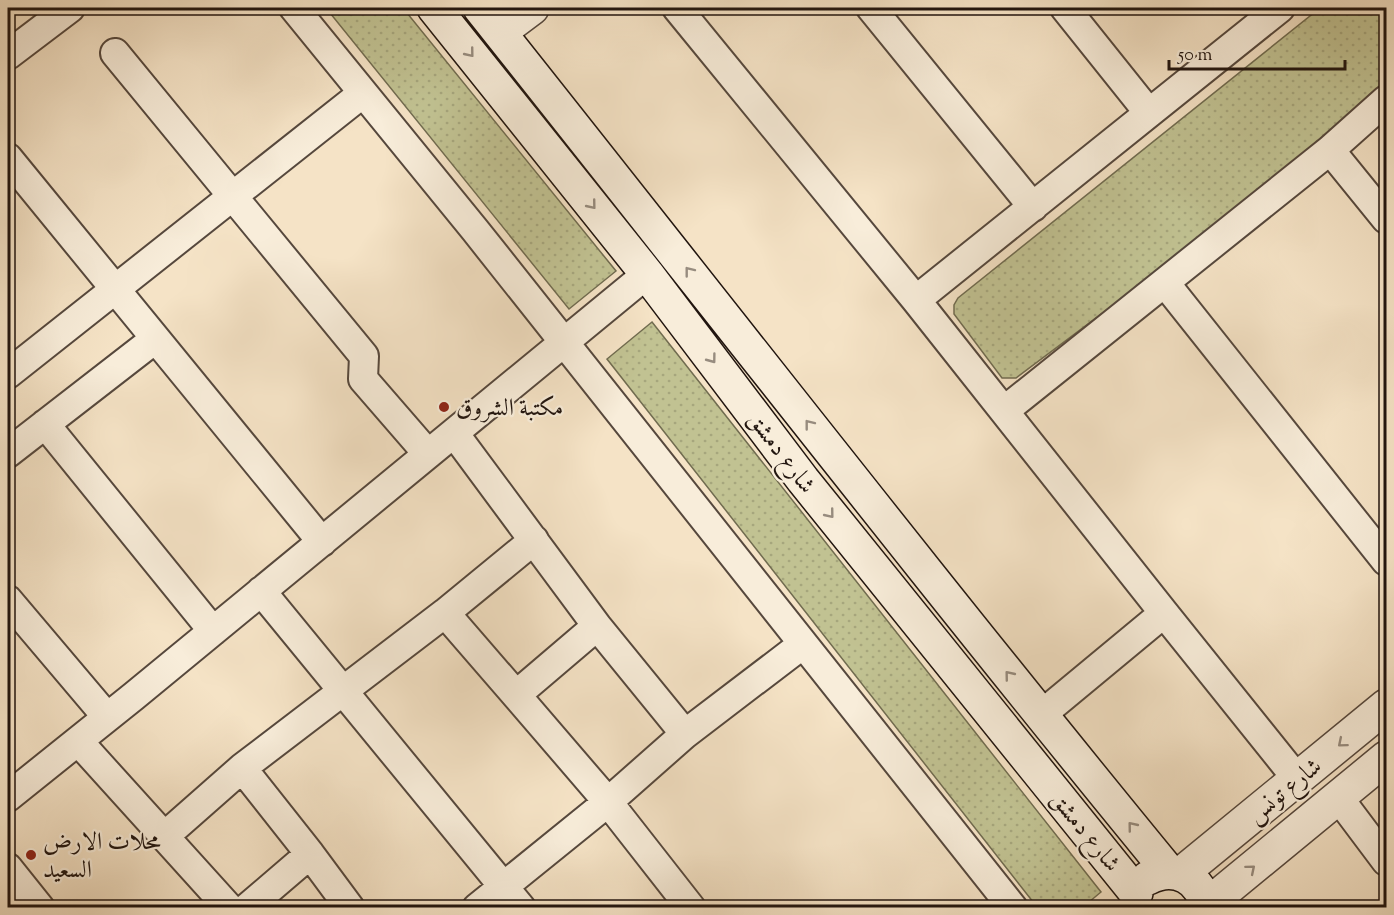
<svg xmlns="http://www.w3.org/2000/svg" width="1394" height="915" viewBox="0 0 1394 915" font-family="'Sorts Mill Goudy',Amiri,serif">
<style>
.grass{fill:url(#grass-dots);stroke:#716c50;stroke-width:1.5}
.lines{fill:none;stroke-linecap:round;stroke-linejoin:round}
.minor-casing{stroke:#56483d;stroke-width:32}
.tertiary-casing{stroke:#56483d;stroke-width:36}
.secondary-casing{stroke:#21150f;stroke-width:36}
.minor{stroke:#f8edda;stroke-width:28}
.tertiary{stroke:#f8edda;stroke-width:33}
.secondary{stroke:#f8edda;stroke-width:33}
.oneway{stroke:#978c7f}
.poi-dot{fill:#8f2418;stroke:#f8edda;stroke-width:2}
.labels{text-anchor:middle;stroke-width:4.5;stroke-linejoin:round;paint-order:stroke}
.poi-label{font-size:24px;fill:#21150f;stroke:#f8edda;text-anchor:start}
.street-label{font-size:24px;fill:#21150f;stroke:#f8edda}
</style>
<defs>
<pattern id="grass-dots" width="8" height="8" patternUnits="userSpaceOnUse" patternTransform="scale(1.5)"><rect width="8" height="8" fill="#c1c292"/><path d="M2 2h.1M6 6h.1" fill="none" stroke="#a6a67d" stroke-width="1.8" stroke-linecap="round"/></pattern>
</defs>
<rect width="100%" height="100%" fill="#f5e3c6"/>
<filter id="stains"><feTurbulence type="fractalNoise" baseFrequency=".00333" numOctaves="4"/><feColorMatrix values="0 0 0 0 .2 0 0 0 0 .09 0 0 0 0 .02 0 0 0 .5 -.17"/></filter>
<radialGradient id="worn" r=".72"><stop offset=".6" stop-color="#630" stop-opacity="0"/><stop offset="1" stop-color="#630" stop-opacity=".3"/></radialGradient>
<path class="grass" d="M326,8H403L616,271L569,309Z
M1320,8H1386L1381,12L1386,19V84L1184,252L1016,378H1002L954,314V305L958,298Z
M652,322L1101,892L1083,907H1037L607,359Z"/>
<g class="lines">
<g class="minor-casing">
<path id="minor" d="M294,8L475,230L1013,908
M677,8L916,300L1164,613L1298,780
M871,8L1033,207
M1065,8L1149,113
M115,53L364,356L363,379L428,454
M8,55L70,8
M1386,100L1330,150L1386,219
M8,158L322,542
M1165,283L1386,561
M916,300L1280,8
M8,374L363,93
M1004,411L1330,150
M45,424L213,631
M8,453L155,339
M261,591L521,908
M8,600L107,717
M445,613L534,540
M597,626L685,734
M516,695L608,802L691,908
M1041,715L1164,613
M78,741L229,908
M242,768L445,613L516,695L597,626L454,433
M8,797L134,696L647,274
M1338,797L1386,861
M166,835L242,768L310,854L247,908
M310,854L350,908
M8,868L40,908
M477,908L608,802L685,734L803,644"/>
</g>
<g class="tertiary-casing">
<path id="tertiary" d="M500,32L532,8
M1181,874L1386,706
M1206,906L1386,758"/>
</g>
<g class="secondary-casing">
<path id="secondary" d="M434,8L647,274L803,480L1136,893
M480,8C709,296 935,587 1169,872
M1148,878C1175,864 1202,878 1206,908"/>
</g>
<use href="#minor" class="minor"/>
<use href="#tertiary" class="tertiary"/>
<use href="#secondary" class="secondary"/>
</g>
<defs><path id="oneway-chevron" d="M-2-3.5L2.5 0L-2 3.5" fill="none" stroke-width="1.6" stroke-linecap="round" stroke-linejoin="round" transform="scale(1.5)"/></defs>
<g class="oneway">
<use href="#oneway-chevron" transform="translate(470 53) rotate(51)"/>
<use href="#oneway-chevron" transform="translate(592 205) rotate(51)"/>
<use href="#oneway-chevron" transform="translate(689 271) rotate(-128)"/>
<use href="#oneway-chevron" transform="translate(712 359) rotate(53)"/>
<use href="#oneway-chevron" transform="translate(809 424) rotate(-128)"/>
<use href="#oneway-chevron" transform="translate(830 514) rotate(51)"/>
<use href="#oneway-chevron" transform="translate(1009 675) rotate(-129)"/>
<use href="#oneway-chevron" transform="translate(1342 743) rotate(140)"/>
<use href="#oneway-chevron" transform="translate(1132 826) rotate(-129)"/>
<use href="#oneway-chevron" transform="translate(1251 869) rotate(-40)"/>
</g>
<g class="poi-dot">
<circle cx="444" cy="407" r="6"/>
<circle cx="31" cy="855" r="6"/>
</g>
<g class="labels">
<g class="poi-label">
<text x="456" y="415">مكتبة الشروق</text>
<text x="43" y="849">محلات الارض<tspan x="43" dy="28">السعيد</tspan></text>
</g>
<g class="street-label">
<text transform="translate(782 452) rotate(53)" y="8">شارع دمشق</text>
<text transform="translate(1284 790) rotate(-39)" y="8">شارع تونس</text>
<text transform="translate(1086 831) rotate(51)" y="8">شارع دمشق</text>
</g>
</g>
<rect width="1394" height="915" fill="none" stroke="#f5e3c6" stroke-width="30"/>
<rect x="9" y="9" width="1376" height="897" fill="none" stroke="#21150f" stroke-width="3"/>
<rect x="15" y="15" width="1364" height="885" fill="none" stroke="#21150f" stroke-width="1.5"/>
<path d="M1169 60v9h176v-9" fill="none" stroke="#21150f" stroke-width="3"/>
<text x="1178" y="60" font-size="18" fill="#21150f" stroke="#f8edda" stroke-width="4.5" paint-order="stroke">50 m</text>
<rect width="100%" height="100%" filter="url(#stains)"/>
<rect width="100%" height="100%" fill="url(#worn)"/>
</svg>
